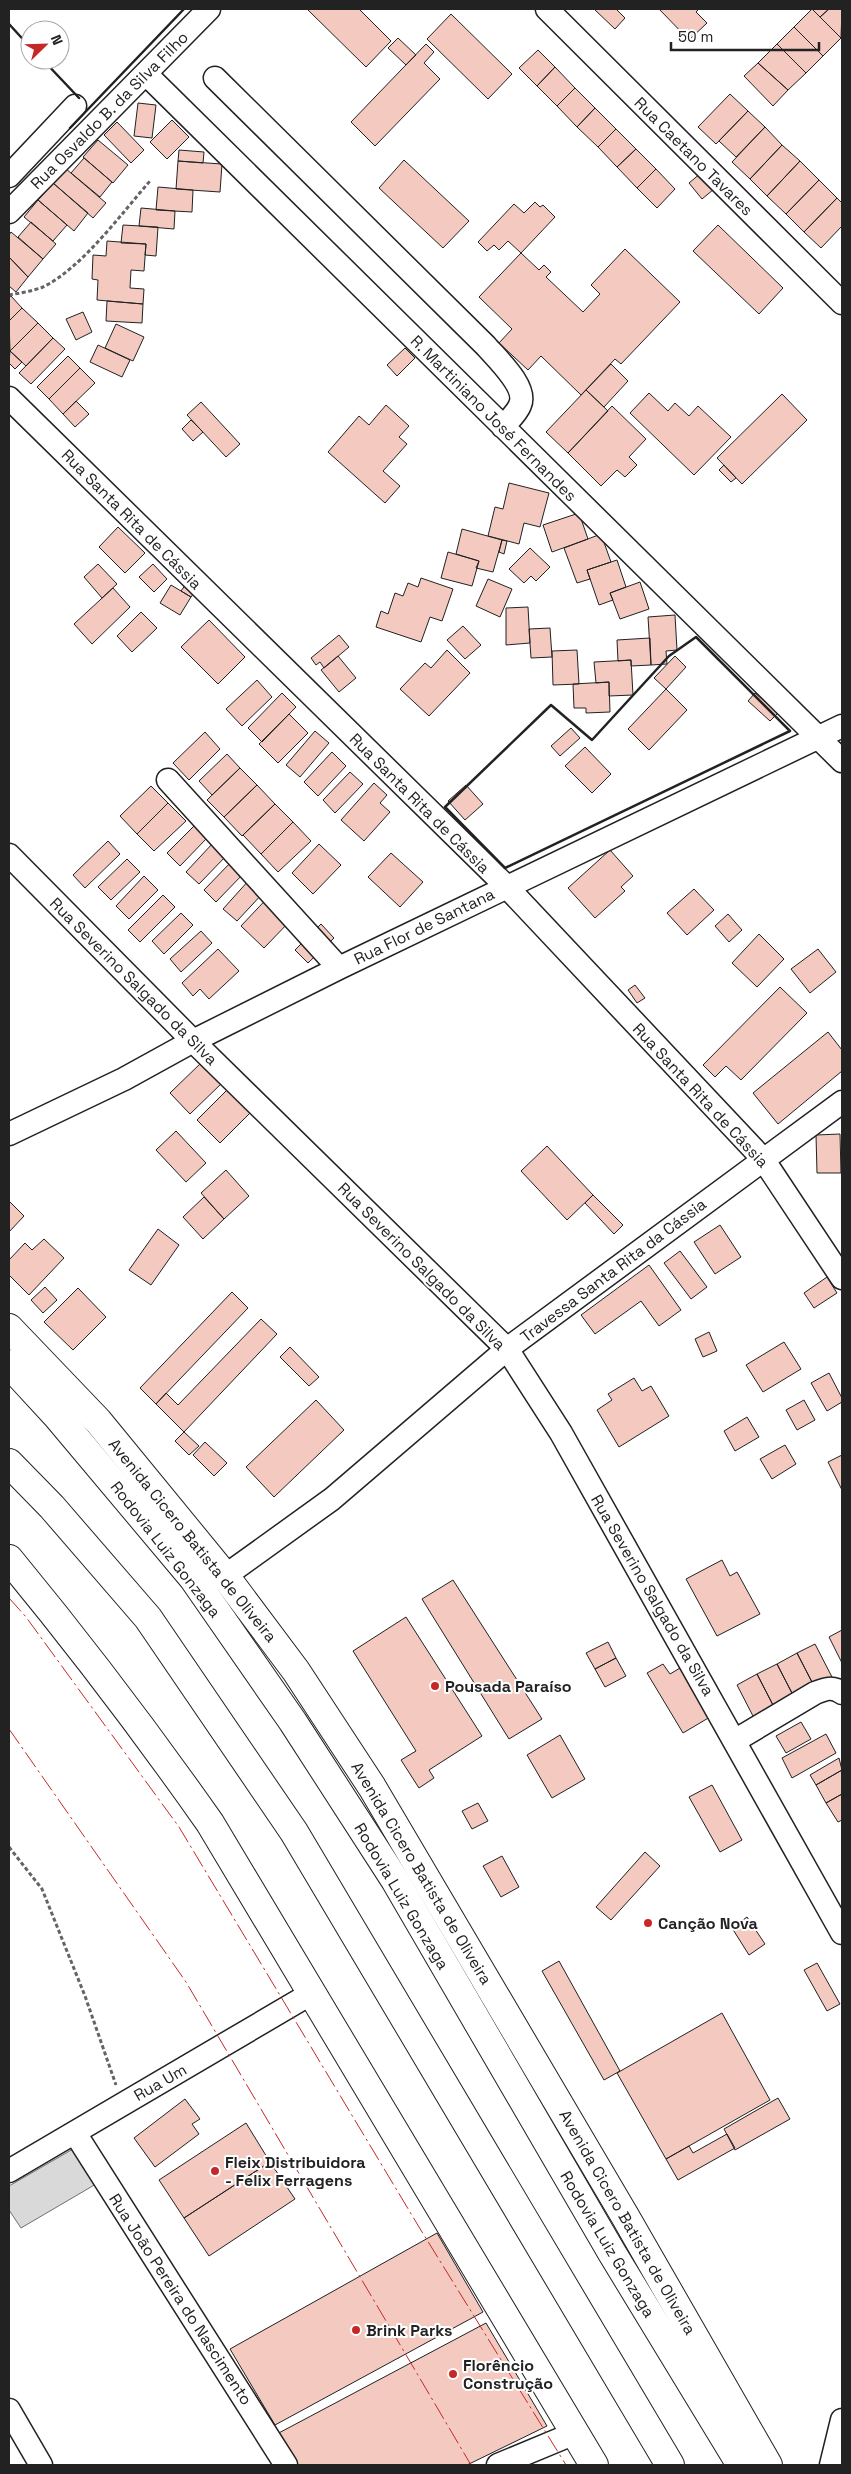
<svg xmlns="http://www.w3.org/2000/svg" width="851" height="2474" viewBox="0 0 851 2474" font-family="'Space Grotesk',sans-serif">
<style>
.water{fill:#d9d9d9;stroke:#6f6f6f}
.building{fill:#f3c9c0;stroke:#222}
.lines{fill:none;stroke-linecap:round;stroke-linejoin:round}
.minor-casing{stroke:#222;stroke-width:25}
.major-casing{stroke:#222;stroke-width:30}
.highway-casing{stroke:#222;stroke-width:30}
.path{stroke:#646464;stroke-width:3;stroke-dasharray:4 2.5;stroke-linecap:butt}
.minor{stroke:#fff;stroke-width:22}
.major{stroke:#fff;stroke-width:28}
.highway{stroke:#fff;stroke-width:28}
.wall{stroke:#222;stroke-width:2.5}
.power{stroke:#c62828;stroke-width:1;stroke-dasharray:18 4 2.5 4;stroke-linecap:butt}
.poi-dot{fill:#c62828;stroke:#fff;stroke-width:2}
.labels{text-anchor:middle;stroke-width:4;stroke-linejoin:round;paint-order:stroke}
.street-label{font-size:16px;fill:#222;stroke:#fff}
.poi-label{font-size:16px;font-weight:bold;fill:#222;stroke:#fff;text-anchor:start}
</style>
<rect width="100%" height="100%" fill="#fff"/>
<path class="water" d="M73,2149L96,2184L21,2228L9,2210V2186Z"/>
<path class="building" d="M307,9H359L391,41L366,67Z
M594,9H616L625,18L615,29Z
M659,9H699L696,12L707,23L689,40Z
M812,9L841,38L823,56L794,27Z
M812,9H829L820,17Z
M829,9H842L841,38L820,17Z
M451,14L512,74L488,99L427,39Z
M794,27L823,56L806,73L777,44Z
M398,38L416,55L406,65L388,48Z
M426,44L434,52L424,63L440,79L375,146L351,122Z
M777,44L806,73L788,90L758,63Z
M538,50L555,67L537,86L519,68Z
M758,63L788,90L773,106L744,76Z
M555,67L575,88L557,106L537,86Z
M575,88L595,108L577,127L557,106Z
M730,94L748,111L716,144L698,127Z
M138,103L156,105L152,138L134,136Z
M595,108L616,129L598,147L577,127Z
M748,111L765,127L736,157L719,141Z
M172,120L189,137L167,159L150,142Z
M117,122L144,150L131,163L104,135Z
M765,127L782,145L750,179L732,162Z
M616,129L636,149L617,167L598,147Z
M98,140L128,165L113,183L83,157Z
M782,145L800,161L767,196L750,179Z
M636,149L656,169L637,188L617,167Z
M179,150L204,152L203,163L178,161Z
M84,158L112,182L100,197L71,173Z
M404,160L469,221L443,248L379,188Z
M178,161L222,164L220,192L176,189Z
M800,161L819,180L786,214L767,196Z
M65,168L106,203L93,218L53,183Z
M656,169L675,189L657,208L637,188Z
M701,173L714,189L702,199L689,183Z
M819,180L837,198L804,232L786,214Z
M53,183L88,213L74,231L38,200Z
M158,187L193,190L192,212L156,210Z
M837,198L842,203V226L821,248L804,232Z
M38,200L67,225L53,241L24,217Z
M535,202L540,207L543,205L555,217L521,253L508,241L499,250L494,245L487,251L478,242L514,204L524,213Z
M141,208L175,211L174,229L139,226Z
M31,222L56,244L43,259L18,237Z
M123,225L158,227L156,256L145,255L146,244L121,243Z
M718,225L783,288L759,314L693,251Z
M11,232L43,259L28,277L9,257V235Z
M107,241L146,244L144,271L131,270L130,288L144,289L143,304L97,300L98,280L92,279L93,255L106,256Z
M625,249L680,302L621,364L615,359L581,395L541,356L528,370L499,343L512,329L479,297L521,253L539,270L544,265L551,272L546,277L583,312L600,294L591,285Z
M9,257L28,277L16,292L9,286Z
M11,296L22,308L9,321V297Z
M107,301L143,304L142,323L106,321Z
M22,308L38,323L10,351L9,321Z
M83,312L92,332L76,340L66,319Z
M38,323L53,338L26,366L10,351Z
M116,324L144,337L133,361L105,348Z
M53,338L65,349L31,384L19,373Z
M98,345L130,360L122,377L90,362Z
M405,348L415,358L397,376L387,365Z
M10,351L22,362L15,369L9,363Z
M68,356L80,368L49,399L37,387Z
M611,364L628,381L604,407L586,390Z
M80,368L95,383L63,414L49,399Z
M586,390L608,411L568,453L546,432Z
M649,393L668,411L675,403L689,416L698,406L731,437L694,475L630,413Z
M782,394L807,420L742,484L717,458Z
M76,401L89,414L75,427L63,414Z
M201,402L240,444L226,457L187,415Z
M386,405L409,426L399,437L407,444L383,471L400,486L385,503L328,452L359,416L369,425Z
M612,406L646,439L629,457L637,465L625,477L617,470L601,486L568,453Z
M191,420L203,432L193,441L182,429Z
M724,465L736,478L731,482L719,470Z
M509,483L549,493L540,527L524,523L519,544L488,536L495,507L503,509Z
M579,513L588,539L552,552L543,525Z
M118,527L145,553L125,573L99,547Z
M462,529L502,540L493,572L476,568L479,561L456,554Z
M601,534L611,562L587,570L590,579L577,583L564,548Z
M502,540L507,541L504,554L499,552Z
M530,548L550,567L536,581L531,576L524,583L509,569Z
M448,552L479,561L472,586L441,578Z
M617,560L626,587L610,593L613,600L599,605L587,570Z
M98,564L117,584L102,598L84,577Z
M153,564L167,579L154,592L139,577Z
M421,578L453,589L442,621L430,617L421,642L376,627L381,611L388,614L395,593L403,596L408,583L418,587Z
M488,579L512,589L500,617L476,606Z
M640,582L649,609L620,619L610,593Z
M186,584L196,590L191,597L181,591Z
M171,585L191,597L180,615L160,603Z
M113,588L130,607L92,644L74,624Z
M528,607L530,643L506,645V608Z
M141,612L157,628L132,652L117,636Z
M675,615L677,650L666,651L667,664L651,665L648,617Z
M209,620L245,657L218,684L181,647Z
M463,626L481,645L465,659L447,640Z
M550,628L552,657L531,658L529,629Z
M339,635L349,647L324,668L320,662L316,665L311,658Z
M650,638L651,665L631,666V660L618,661L617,640Z
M447,650L470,673L429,716L400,689L425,663L431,668Z
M577,650L579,684L553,685L552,651Z
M338,656L356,678L339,692L321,670Z
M675,656L686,667L666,689L654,678Z
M631,660L633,695L609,696V682L596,683L594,662Z
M257,680L272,697L242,726L226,709Z
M609,682L610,712L586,713V708H574L573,684Z
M666,689L687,710L649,750L628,729Z
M282,693L296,707L262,742L248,728Z
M755,693L778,713L770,721L748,701Z
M289,714L308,733L278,763L259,744Z
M571,728L580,738L560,756L551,746Z
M315,731L329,743L300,777L286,765Z
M205,732L220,749L189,780L173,763Z
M585,747L611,774L592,793L565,766Z
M332,752L346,766L318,796L304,782Z
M227,754L240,768L212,795L199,781Z
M240,768L257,785L224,817L207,800Z
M350,772L363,784L335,813L323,800Z
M374,783L387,795L380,803L390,812L364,841L341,820Z
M257,785L275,804L242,836L224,817Z
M466,785L483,804L465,820L448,801Z
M151,786L168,803L137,834L120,816Z
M168,803L186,821L154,851L137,834Z
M275,804L293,822L261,854L243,835Z
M293,822L311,841L278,872L261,854Z
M195,825L207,838L180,866L167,853Z
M108,841L120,854L85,888L73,875Z
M213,843L226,856L199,884L186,872Z
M319,844L341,865L313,894L292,873Z
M610,850L633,876L621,887L625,891L595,918L568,888Z
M391,853L423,882L400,907L368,877Z
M127,859L140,872L111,900L98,887Z
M232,861L244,873L216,902L204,890Z
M144,876L158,890L129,919L116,906Z
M250,879L264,892L237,921L223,909Z
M694,889L714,910L687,935L667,913Z
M274,891L291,920L264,948L241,926Z
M163,895L175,907L140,942L128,930Z
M181,913L193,925L164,954L152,941Z
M728,914L742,930L729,942L715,926Z
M321,924L334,938L308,963L295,950Z
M201,931L212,943L181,972L170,959Z
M759,934L784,959L757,987L732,963Z
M218,949L239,971L209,999L200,989L193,996L182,983Z
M818,949L836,972L810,993L791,969Z
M635,985L645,998L637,1003L628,990Z
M780,987L807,1013L741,1080L726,1066L715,1077L703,1065Z
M828,1032L842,1050V1071L778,1124L753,1093Z
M203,1061L223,1082L190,1114L170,1093Z
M228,1089L251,1112L220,1143L197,1120Z
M176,1131L206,1163L186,1182L156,1150Z
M840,1134L841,1173H817L816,1135Z
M547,1146L593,1195L567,1220L521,1171Z
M226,1170L249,1196L224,1219L201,1193Z
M593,1195L623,1225L614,1234L585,1203Z
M204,1197L224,1219L203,1239L183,1217Z
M9,1201L24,1216L9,1232Z
M720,1225L741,1257L715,1274L694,1242Z
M158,1229L179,1245L151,1285L129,1270Z
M44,1239L64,1258L29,1295L9,1275V1260L25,1243L32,1250Z
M680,1251L707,1287L691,1299L664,1263Z
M649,1265L681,1310L659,1326L641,1301L595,1334L581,1315Z
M827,1277L837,1293L814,1308L804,1293Z
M45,1287L57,1300L43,1313L31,1300Z
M78,1288L106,1317L73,1350L44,1322Z
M232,1292L248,1308L156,1404L140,1388Z
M261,1319L277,1334L184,1432L156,1404L166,1393L178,1405Z
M709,1332L717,1351L703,1357L695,1339Z
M784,1342L801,1369L763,1392L746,1365Z
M290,1347L319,1377L309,1386L280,1357Z
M829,1373L842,1398V1402L827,1411L811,1383Z
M634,1378L642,1391L651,1386L669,1416L619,1447L597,1410L612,1400L608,1394Z
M316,1400L344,1430L274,1497L246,1467Z
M804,1400L815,1420L797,1430L786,1410Z
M747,1417L759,1437L735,1451L724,1431Z
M184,1432L199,1446L189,1455L175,1441Z
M205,1442L227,1463L214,1476L193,1455Z
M785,1445L796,1464L772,1479L760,1459Z
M842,1455V1490L828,1462Z
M722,1560L730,1576L737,1572L760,1614L717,1636L686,1579Z
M453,1580L542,1719L509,1739L422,1599Z
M406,1617L482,1736L429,1770L434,1778L419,1788L401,1760L416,1751L353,1651Z
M842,1630V1663L829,1637Z
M608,1642L616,1658L595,1669L586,1653Z
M815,1644L832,1677L814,1686L797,1653Z
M797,1653L814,1686L794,1697L777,1664Z
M616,1658L626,1676L605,1687L595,1669Z
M663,1664L670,1674L680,1668L710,1717L683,1733L647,1673Z
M777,1664L794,1697L774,1707L757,1674Z
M757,1674L774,1707L754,1718L737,1685Z
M801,1722L811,1739L786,1753L776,1736Z
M826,1734L836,1753L792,1778L782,1758Z
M560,1735L585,1779L552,1798L527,1755Z
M839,1758L842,1770L816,1785L810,1775Z
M842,1770V1794L826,1803L816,1785Z
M712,1785L742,1840L720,1852L689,1797Z
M842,1794V1820L838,1822L826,1803Z
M478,1803L488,1821L472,1829L462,1811Z
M645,1852L660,1866L611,1920L596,1907Z
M502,1856L519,1887L501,1897L483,1866Z
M747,1917L765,1944L749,1955L732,1928Z
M559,1961L620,2071L604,2080L542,1971Z
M817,1963L840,2004L827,2011L804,1970Z
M722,2013L770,2100L666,2159L617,2073Z
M778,2098L790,2119L735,2150L724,2129Z
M185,2099L200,2119L192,2124L199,2134L155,2167L134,2138Z
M246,2123L270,2162L184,2218L159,2180Z
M727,2134L735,2148L678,2180L666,2159L689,2146L693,2153Z
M270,2162L295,2199L209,2256L184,2218Z
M437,2233L483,2312L275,2425L230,2349Z
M486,2323L547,2426L467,2465H294L275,2435Z"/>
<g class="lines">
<g class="minor-casing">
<path id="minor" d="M547,9L842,303
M146,74L842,761
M215,78L486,346C497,359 528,387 520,405C517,413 508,421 503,427
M9,176L75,106
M9,212L209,9
M9,398L506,886L763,1159L842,1278
M168,780L339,968
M9,855L193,1041L507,1349L561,1433L842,1933
M9,1134L124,1079L193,1041L339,968L842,726
M225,1576L332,1499L507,1349L842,1102
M736,1740L815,1693C825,1689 833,1686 842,1693
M75,2133L286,2465
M9,2171L312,1993
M9,2410L41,2465
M498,2465L575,2433
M831,2465L842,2420"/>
</g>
<g class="major-casing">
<path id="major" d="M9,1328L98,1421L225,1576L296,1671L372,1787L625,2216L768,2465
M9,1559C80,1645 146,1732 210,1823L594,2465"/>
</g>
<g class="highway-casing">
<path id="highway" d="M9,1364L57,1416L193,1578L293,1722L395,1880L612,2253L741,2465
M9,1463L52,1507L148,1618L294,1832L670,2465"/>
</g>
<path class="path" d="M9,295C20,293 33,291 43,287C82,268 121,214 150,181
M9,1847L42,1889L85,1996L116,2085"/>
<use href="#minor" class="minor"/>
<use href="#major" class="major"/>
<use href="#highway" class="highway"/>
<path class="wall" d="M9,24L30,47
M43,60L79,98
M70,128L184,9
M696,637L790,731L505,868L445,807L551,705L592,740L669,656Z"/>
<path class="power" d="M9,1598L26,1617L179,1827L419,2227L566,2465
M9,1729L186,1982L471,2465"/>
</g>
<g class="poi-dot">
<circle cx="435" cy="1686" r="5"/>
<circle cx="648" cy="1923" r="5"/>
<circle cx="215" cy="2171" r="5"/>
<circle cx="356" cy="2330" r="5"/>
<circle cx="453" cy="2374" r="5"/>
</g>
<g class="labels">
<g class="street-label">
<text transform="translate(109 110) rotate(-45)" y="6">Rua Osvaldo B. da Silva Filho</text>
<text transform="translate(694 156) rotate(45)" y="6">Rua Caetano Tavares</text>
<text transform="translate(494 418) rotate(45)" y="6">R. Martiniano José Fernandes</text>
<text transform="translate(132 519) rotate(45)" y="6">Rua Santa Rita de Cássia</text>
<text transform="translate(420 803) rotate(45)" y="6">Rua Santa Rita de Cássia</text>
<text transform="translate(424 926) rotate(-26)" y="6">Rua Flor de Santana</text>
<text transform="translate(134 981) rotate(45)" y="6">Rua Severino Salgado da Silva</text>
<text transform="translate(701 1095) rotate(47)" y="6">Rua Santa Rita de Cássia</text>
<text transform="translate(422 1266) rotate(45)" y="6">Rua Severino Salgado da Silva</text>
<text transform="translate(613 1270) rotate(-37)" y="6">Travessa Santa Rita da Cássia</text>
<text transform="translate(193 1540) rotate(51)" y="6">Avenida Cicero Batista de Oliveira</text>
<text transform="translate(166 1549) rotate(52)" y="6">Rodovia Luiz Gonzaga</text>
<text transform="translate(653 1595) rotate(60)" y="6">Rua Severino Salgado da Silva</text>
<text transform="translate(422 1873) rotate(59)" y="6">Avenida Cicero Batista de Oliveira</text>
<text transform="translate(402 1896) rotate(59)" y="6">Rodovia Luiz Gonzaga</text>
<text transform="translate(160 2082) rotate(-30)" y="6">Rua Um</text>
<text transform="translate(628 2222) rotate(60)" y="6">Avenida Cicero Batista de Oliveira</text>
<text transform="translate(608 2244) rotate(59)" y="6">Rodovia Luiz Gonzaga</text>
<text transform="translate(181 2299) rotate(57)" y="6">Rua João Pereira do Nascimento</text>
</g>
<g class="poi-label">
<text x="445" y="1692">Pousada Paraíso</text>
<text x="658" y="1929">Canção Nova</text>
<text x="225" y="2168">Fleix Distribuidora<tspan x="225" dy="18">- Felix Ferragens</tspan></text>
<text x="366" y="2336">Brink Parks</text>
<text x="463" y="2371">Florêncio<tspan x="463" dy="18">Construção</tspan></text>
</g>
</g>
<rect width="851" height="2474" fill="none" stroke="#222222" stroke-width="20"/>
<g transform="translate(45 45) rotate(67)"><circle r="24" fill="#ffffff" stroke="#a7a7a7"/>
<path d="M0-4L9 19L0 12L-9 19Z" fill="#c62828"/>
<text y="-8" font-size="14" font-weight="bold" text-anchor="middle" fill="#222222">N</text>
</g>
<path d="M671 42v8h148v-8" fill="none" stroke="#222222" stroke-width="2.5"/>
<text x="678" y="42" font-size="15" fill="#222222" stroke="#ffffff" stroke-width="4" paint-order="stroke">50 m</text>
</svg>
